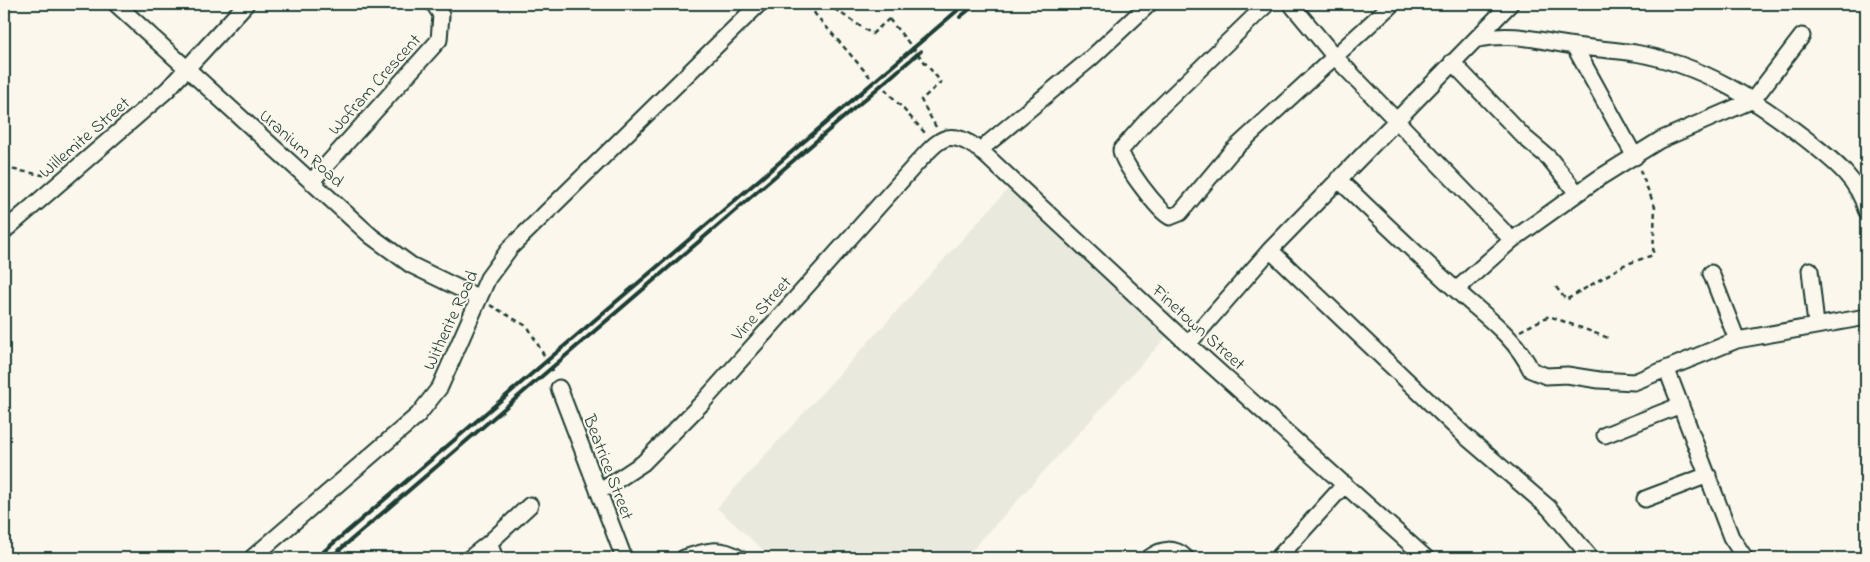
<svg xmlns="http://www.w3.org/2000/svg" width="1870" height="562" viewBox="0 0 1870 562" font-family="'Indie Flower',sans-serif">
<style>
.built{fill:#eae9de}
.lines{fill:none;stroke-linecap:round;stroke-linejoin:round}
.minor-casing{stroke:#1f3d34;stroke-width:19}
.path{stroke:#1f3d34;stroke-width:2.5;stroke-dasharray:5 4;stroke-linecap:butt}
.minor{stroke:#fbf7ec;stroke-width:15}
.rail{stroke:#1f3d34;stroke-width:4}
.path-bridge{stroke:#1f3d34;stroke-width:2.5;stroke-dasharray:5 4;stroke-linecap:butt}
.labels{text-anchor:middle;stroke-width:4;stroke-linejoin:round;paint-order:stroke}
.street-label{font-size:18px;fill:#1f3d34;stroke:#fbf7ec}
</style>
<rect width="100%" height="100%" fill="#fbf7ec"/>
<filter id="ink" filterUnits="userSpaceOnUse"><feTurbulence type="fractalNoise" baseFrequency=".02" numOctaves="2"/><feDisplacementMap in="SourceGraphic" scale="10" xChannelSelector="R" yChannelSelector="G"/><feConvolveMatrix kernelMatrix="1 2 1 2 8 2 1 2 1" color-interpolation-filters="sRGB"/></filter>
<g filter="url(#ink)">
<path class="built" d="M1009,188L1168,335L965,558H772L717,508Z"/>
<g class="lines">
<g class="minor-casing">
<path id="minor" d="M116,4L371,236L411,265L479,298
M1267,4L1148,119L1121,150C1121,162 1159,212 1170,217L1180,213L1231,152L1392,4
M1291,4L1335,57L1512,240
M1478,39C1516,32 1538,41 1575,46C1595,49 1615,50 1635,53C1703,65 1753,98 1806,139C1831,159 1858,178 1866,210
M1574,46L1635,157
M1452,62L1524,137L1549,158L1577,193
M980,150L1090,59L1149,4
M1338,179C1377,216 1415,253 1455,289C1482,314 1515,336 1531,370L1546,376L1567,375L1599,380L1634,382L1737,340L1866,317
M312,181L439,40L441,15L434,4
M4,231L167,90L246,4
M1270,250L1464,435L1549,508L1591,558
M1810,270L1816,325
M1711,273L1737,340
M1456,290L1512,240L1599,178L1660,140L1753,100L1802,36
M1188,344L1270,250L1510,4
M1667,370L1731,537L1745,558
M559,388L624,558
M1605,435L1681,405
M599,492L643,463L703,402L917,163C941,138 947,127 980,150L1188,344L1426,558
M1645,499L1708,475
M489,543L530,505
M252,558L418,415L440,387L488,278L510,248L759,4
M470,558L489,543L495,558
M684,558C705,551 720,546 739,558
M1149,558C1162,548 1175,547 1186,558
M1278,558L1345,484"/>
</g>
<path class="path" d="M810,4L815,14L870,77
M827,4L872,34L889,19
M885,89L926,134
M936,127L921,100L941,82
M4,168L48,176
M1556,287L1566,300L1624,265L1653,255L1655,207L1640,170
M490,305L528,327L555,375
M1520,331L1549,316L1611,339"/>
<use href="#minor" class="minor"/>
<path class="rail" d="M960,17L976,4
M316,558L965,4
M330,558L921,51"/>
<path class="path-bridge" d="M889,19L941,82"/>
</g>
</g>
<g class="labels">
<g class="street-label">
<text transform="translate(374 84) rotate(-48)" y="6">Wofram Crescent</text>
<text transform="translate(84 137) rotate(-41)" y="6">Willemite Street</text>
<text transform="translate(302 148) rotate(42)" y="6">Uranium Road</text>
<text transform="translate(761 308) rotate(-48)" y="6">Vine Street</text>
<text transform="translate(450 320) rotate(-65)" y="6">Witherite Road</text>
<text transform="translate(1199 327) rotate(42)" y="6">Finetown Street</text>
<text transform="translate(609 467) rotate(69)" y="6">Beatrice Street</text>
</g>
</g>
<rect width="1870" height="562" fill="none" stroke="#fbf7ec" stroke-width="20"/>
<rect x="10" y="10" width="1850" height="542" fill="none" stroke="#1f3d34" stroke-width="2" filter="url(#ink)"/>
</svg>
